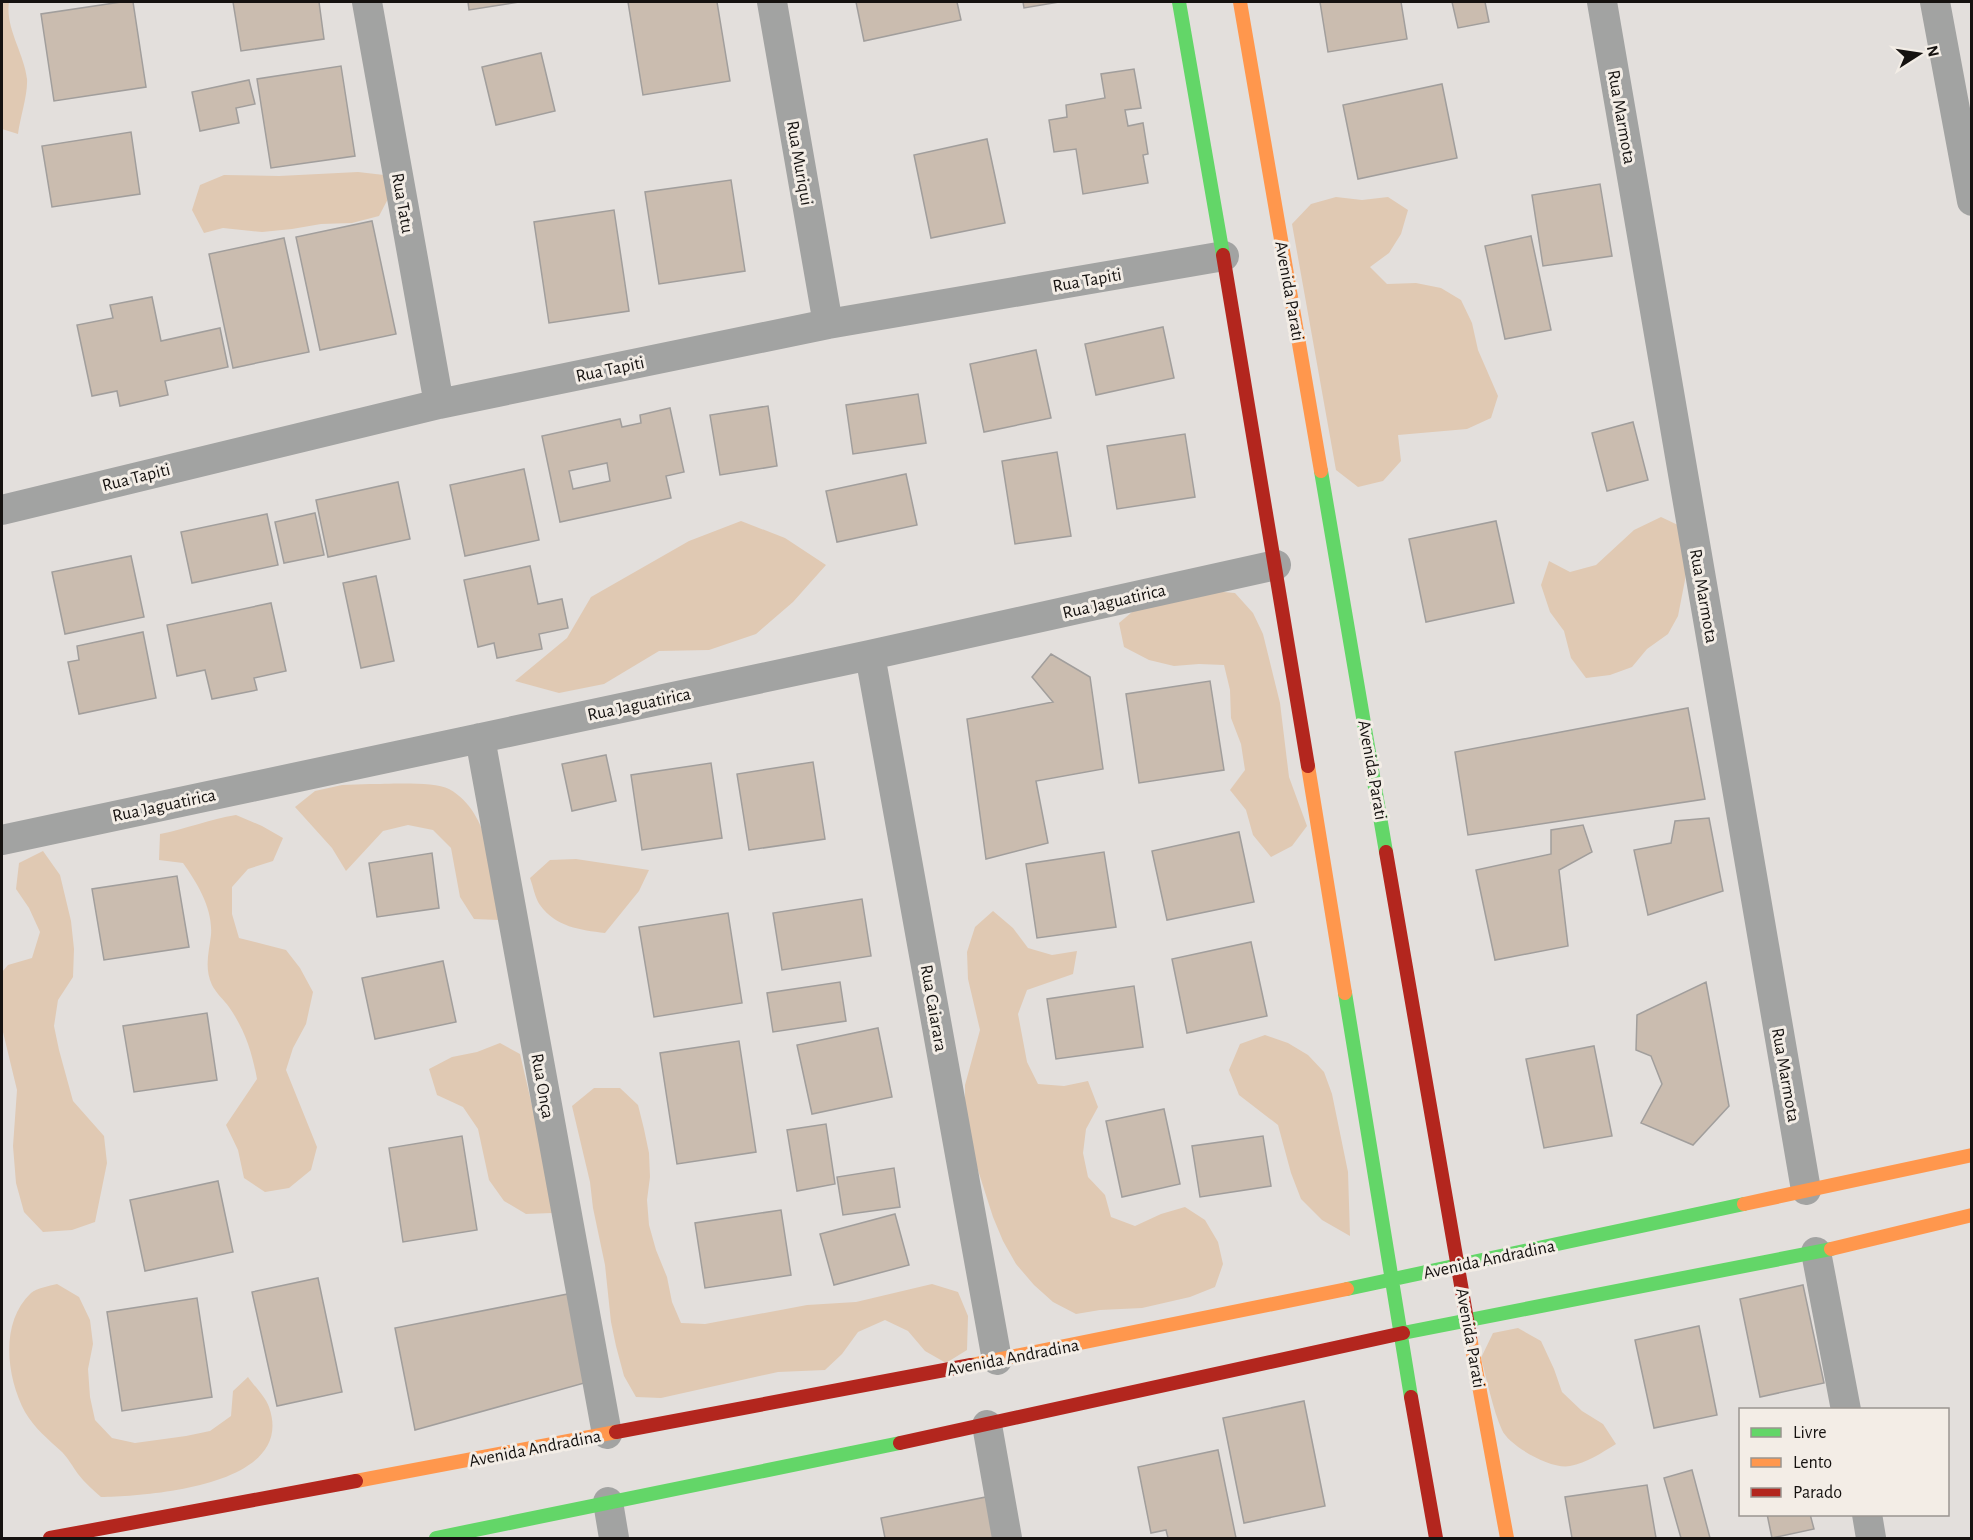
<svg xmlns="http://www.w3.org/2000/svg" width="1973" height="1540" viewBox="0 0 1973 1540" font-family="'Alegreya Sans',sans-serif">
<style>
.green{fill:#e0c9b3}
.building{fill:#cabcaf;stroke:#a19e9c;stroke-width:1.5;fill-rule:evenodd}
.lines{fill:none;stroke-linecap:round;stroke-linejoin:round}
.street{stroke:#a2a3a2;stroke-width:30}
.fast{stroke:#63d668;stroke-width:14}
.slow{stroke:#ff974d;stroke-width:14}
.jam{stroke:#b3261e;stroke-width:14}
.labels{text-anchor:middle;stroke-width:6;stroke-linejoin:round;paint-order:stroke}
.street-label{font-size:18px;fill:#151210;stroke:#f3ede6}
</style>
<rect width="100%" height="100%" fill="#e3dfdc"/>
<path class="green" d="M2,2H9C5,28 24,53 27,79C28,94 20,118 18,134L2,129Z
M358,172L384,175L390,195L379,216L352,223L321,224L292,229L262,232L223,228L204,233L192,210L200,185L224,175L279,176Z
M1336,197L1362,200L1388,197L1408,210L1401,234L1389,253L1370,267L1387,284L1416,283L1441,288L1461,300L1472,323L1478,350L1498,396L1491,418L1467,429L1398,435L1401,461L1383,481L1358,487L1336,470L1292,224L1311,204Z
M1661,517L1680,526L1688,547L1685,580L1678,616L1668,634L1647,649L1632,667L1610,675L1586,678L1571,658L1564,631L1550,612L1541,585L1549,561L1570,572L1596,565L1634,530Z
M741,521L785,538L826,565L793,602L756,634L709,650L659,651L604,684L559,693L515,681L567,638L591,597L689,541Z
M1212,591L1235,593L1253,613L1263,634L1280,703L1289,777L1307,826L1292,846L1271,857L1253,835L1246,810L1230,790L1245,770L1241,744L1231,718L1230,690L1224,665L1199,664L1174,666L1149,660L1124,647L1119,623L1138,607Z
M370,784C388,784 434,781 449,789C492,813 493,877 499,920L474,919L460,897L451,848L433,830L408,825L383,831L346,871L332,848L295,807L315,791L342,785Z
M236,815L262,826L283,838L273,861L248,869L232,887V914L239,938L286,950L300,968L313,992L306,1024L293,1048L286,1070L317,1147L311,1170L289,1188L265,1192L244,1178L238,1150L226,1125L257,1079C252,1052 245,1030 229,1007C224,1000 216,993 212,985C204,968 209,952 211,935C213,909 198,884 183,863L159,860L160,834C186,829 210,819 236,815Z
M43,851L60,875L71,921L74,949L73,977L58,1000L54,1026L59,1050L73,1101L104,1136L107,1163L95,1222L72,1230L43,1232L24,1212L16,1183L13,1146L17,1090L2,1028V972L8,965L32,958L40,932L29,908L16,889L19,863Z
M576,859L649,870L639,891L605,933C580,930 556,927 540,905C535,898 533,886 530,878L550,860Z
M993,911L1013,928L1028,948L1052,955L1077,951L1073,974L1027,990L1018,1014L1027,1062L1038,1084L1064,1086L1088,1081L1098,1107L1086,1129L1083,1153L1088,1177L1105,1195L1111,1217L1135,1226L1161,1214L1185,1207L1205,1220L1218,1242L1223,1264L1215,1287L1190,1297L1142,1308L1100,1310L1076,1314L1053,1302L1034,1285L1016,1264L1003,1241L993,1217L976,1164L965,1113V1085L980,1030L968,979L967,952L975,927Z
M1265,1035L1288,1043L1308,1055L1324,1072L1332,1094L1348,1172L1350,1236L1322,1220L1301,1199L1291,1173L1278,1125L1239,1095L1229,1070L1240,1044Z
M500,1043L520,1054L537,1127L552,1213L526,1214L504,1201L489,1180L478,1129L463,1107L437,1095L429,1069L452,1057L477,1052Z
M594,1088H620L638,1105L644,1129L649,1153L650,1177L647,1200L649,1225L656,1250L667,1277L672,1302L681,1323L705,1324L807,1305L856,1302L932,1284L958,1292L968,1316L967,1350L946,1363L925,1351L908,1331L885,1320L858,1332L842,1354L825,1370L778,1372L661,1398L636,1397L624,1376L616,1346L611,1322L605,1265L593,1208L590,1182L572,1106Z
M57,1284L79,1297L90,1320L93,1344L88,1369L90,1397L95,1420L112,1438L135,1443L186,1436L210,1431L231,1416L233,1391L248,1377C254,1386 265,1396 269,1407C297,1486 149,1496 101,1497C93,1490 85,1483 78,1474C73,1467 68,1458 62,1452C48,1439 35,1429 25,1412C6,1376 0,1322 31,1293C37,1288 49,1286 57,1284Z
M1518,1328L1541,1341L1554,1369L1562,1392L1582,1411L1603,1424L1616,1444C1601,1453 1587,1463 1570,1466C1552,1470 1509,1446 1502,1430C1493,1410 1487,1380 1481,1358L1493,1333Z"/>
<path class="building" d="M121,2H133L146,87L54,101L41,14Z
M233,2H319L324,39L241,51Z
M468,2H519L469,10Z
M628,2H717L730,81L643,95Z
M856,2H957L961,20L864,41Z
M1023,2H1059L1024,8Z
M1320,2H1401L1407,39L1328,52Z
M1452,2H1485L1489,22L1458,28Z
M541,53L555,111L496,125L482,67Z
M341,66L355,156L271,168L257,79Z
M1134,69L1141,108L1125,110L1128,126L1143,123L1148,154L1143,155L1148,183L1083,194L1076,149L1054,152L1049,120L1067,117L1066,105L1105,98L1101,74Z
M249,80L255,104L236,108L239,123L200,131L192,92Z
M1442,84L1457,158L1358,179L1343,105Z
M131,132L140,194L52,207L42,146Z
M987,139L1005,223L931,238L914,155Z
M731,180L745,271L659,284L645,192Z
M1600,184L1612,256L1543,266L1532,195Z
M614,210L629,311L549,323L534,222Z
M372,221L396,334L320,350L296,237Z
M1531,236L1551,330L1505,339L1485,246Z
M284,238L309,352L233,368L209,254Z
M152,297L161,341L220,328L228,367L165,381L168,395L120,406L117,391L92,396L77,325L113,318L110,305Z
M1163,327L1174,378L1096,395L1085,344Z
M1036,350L1051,418L984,432L970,364Z
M918,394L926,443L853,454L846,405Z
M768,406L777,466L720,475L710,415Z
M670,408L684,472L666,476L671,498L560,522L542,436L620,419L622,427L641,423L640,415ZM607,463L610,481L573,489L569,471Z
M1633,422L1648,480L1607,491L1592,433Z
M1185,434L1195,497L1117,509L1107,446Z
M1057,452L1071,536L1015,544L1002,461Z
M524,469L539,540L465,556L450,485Z
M906,474L917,525L837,542L826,491Z
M398,482L410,539L328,557L316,500Z
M315,513L324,555L284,563L275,522Z
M267,514L278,565L192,583L181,532Z
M1496,521L1514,603L1426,622L1409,539Z
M131,556L144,617L65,634L52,572Z
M530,566L538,604L562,599L568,628L539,634L542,649L497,658L494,643L478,647L464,580Z
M376,576L394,661L361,668L343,583Z
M271,603L286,671L254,678L257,690L212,699L205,670L177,676L167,625Z
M143,632L156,698L79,714L68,662L79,660L77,646Z
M1051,654L1090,677L1103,769L1036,781L1048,843L986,859L967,719L1053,702L1032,677Z
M1210,681L1224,770L1139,783L1126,694Z
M1688,708L1705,799L1468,835L1455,752Z
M606,755L616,801L572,811L562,764Z
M813,762L825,839L749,850L737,774Z
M711,763L722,838L642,850L631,775Z
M1709,818L1723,891L1648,915L1634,850L1671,843L1675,821Z
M1583,825L1592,852L1559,870L1568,946L1495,960L1476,870L1551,854V830Z
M1239,832L1254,902L1167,920L1152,851Z
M1104,852L1116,927L1037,938L1026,864Z
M432,853L439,908L377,917L369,863Z
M177,876L189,947L104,960L92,889Z
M862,899L871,956L782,970L773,913Z
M728,913L742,1003L654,1017L639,927Z
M1251,942L1267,1016L1187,1033L1172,959Z
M443,961L456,1022L375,1039L362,978Z
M840,982L846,1021L773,1032L767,993Z
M1706,982L1729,1106L1693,1145L1641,1123L1662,1084L1651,1056L1636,1050L1637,1015Z
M1134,986L1143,1047L1056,1059L1047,999Z
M207,1013L217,1080L134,1092L123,1026Z
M878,1028L892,1097L812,1114L797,1045Z
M739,1041L756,1152L677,1164L660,1053Z
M1594,1046L1612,1136L1544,1148L1526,1059Z
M1164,1109L1180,1184L1122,1197L1106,1121Z
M826,1124L835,1184L797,1191L787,1130Z
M462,1136L477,1230L403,1242L389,1148Z
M1263,1136L1271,1186L1200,1197L1192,1146Z
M894,1168L900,1207L843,1215L837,1177Z
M218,1181L233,1252L145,1271L130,1200Z
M781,1210L791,1275L705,1288L695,1223Z
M895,1214L909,1265L834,1285L820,1234Z
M318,1278L342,1392L277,1406L252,1292Z
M1803,1285L1824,1383L1760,1397L1740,1299Z
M578,1292L595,1380L415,1430L395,1328Z
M197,1298L212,1397L122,1411L107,1312Z
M1699,1326L1717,1415L1654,1428L1635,1340Z
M1304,1401L1325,1506L1244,1523L1223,1418Z
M1218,1450L1236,1538H1168L1166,1530L1151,1533L1138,1467Z
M1692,1470L1710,1538H1681L1664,1478Z
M1647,1485L1656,1538H1572L1565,1497Z
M986,1497L995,1538H885L881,1518Z
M1767,1514H1810L1814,1529L1772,1538Z"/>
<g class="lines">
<path class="street" d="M367,2L439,404
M772,2L828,324
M1602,2L1806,1190
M1935,2L1972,201
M2,510L439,404L828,324L1224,256
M870,655L997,1360
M480,738L607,1434
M2,840L870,655L1276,565
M1816,1252L1846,1410
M987,1425L1007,1538
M608,1502L614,1538
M1867,1514L1871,1538"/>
<path class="fast" d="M1179,2L1223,255
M1321,471L1386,852
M1345,993L1411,1397
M1347,1289L1744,1204
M1403,1333L1831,1249
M436,1538L900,1443"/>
<path class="slow" d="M1240,2L1321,471
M1308,766L1345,993
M1744,1204L1972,1155
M1831,1249L1972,1215
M1470,1337L1507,1538
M971,1365L1347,1289
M356,1481L616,1432"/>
<path class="jam" d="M1223,255L1308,766
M1386,852L1470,1337
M1411,1397L1436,1538
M616,1432L971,1365
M900,1443L1403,1333
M50,1538L356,1481"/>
</g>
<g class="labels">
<g class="street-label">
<text transform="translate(1622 117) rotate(80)" y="6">Rua Marmota</text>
<text transform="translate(800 163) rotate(80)" y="6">Rua Muriqui</text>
<text transform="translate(403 203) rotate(80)" y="6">Rua Tatu</text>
<text transform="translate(1087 280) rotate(-10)" y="6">Rua Tapiti</text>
<text transform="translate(1290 291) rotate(80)" y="6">Avenida Parati</text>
<text transform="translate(610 369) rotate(-12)" y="6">Rua Tapiti</text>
<text transform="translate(136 477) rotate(-14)" y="6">Rua Tapiti</text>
<text transform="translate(1704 596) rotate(80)" y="6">Rua Marmota</text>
<text transform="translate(1114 601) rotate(-13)" y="6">Rua Jaguatirica</text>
<text transform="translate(639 704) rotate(-12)" y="6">Rua Jaguatirica</text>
<text transform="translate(1373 770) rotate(80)" y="6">Avenida Parati</text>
<text transform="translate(164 805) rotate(-12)" y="6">Rua Jaguatirica</text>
<text transform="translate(934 1008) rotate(80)" y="6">Rua Caiarara</text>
<text transform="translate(1786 1075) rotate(80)" y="6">Rua Marmota</text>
<text transform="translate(543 1086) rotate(80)" y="6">Rua Onça</text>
<text transform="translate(1489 1259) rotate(-12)" y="6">Avenida Andradina</text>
<text transform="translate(1471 1338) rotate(80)" y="6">Avenida Parati</text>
<text transform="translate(1013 1357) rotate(-11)" y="6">Avenida Andradina</text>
<text transform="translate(535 1448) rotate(-11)" y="6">Avenida Andradina</text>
</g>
</g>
<rect width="1973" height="1540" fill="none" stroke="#151210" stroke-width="6"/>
<rect x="1739" y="1408" width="210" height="108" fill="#f3ede6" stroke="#9a9590" stroke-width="1.5"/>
<rect x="1751" y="1428" width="30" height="9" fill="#63d668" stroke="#9a9590" stroke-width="1.5"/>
<text x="1793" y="1438" font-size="18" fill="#151210">Livre</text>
<rect x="1751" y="1458" width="30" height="9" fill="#ff974d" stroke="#9a9590" stroke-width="1.5"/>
<text x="1793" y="1468" font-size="18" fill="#151210">Lento</text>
<rect x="1751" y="1488" width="30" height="9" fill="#b3261e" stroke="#9a9590" stroke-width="1.5"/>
<text x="1793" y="1498" font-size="18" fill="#151210">Parado</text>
<g transform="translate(1919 54) rotate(78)" stroke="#f3ede6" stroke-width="4.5" paint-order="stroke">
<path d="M0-4.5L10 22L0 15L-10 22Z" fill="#151210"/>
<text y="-9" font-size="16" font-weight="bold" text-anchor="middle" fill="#151210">N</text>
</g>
</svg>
